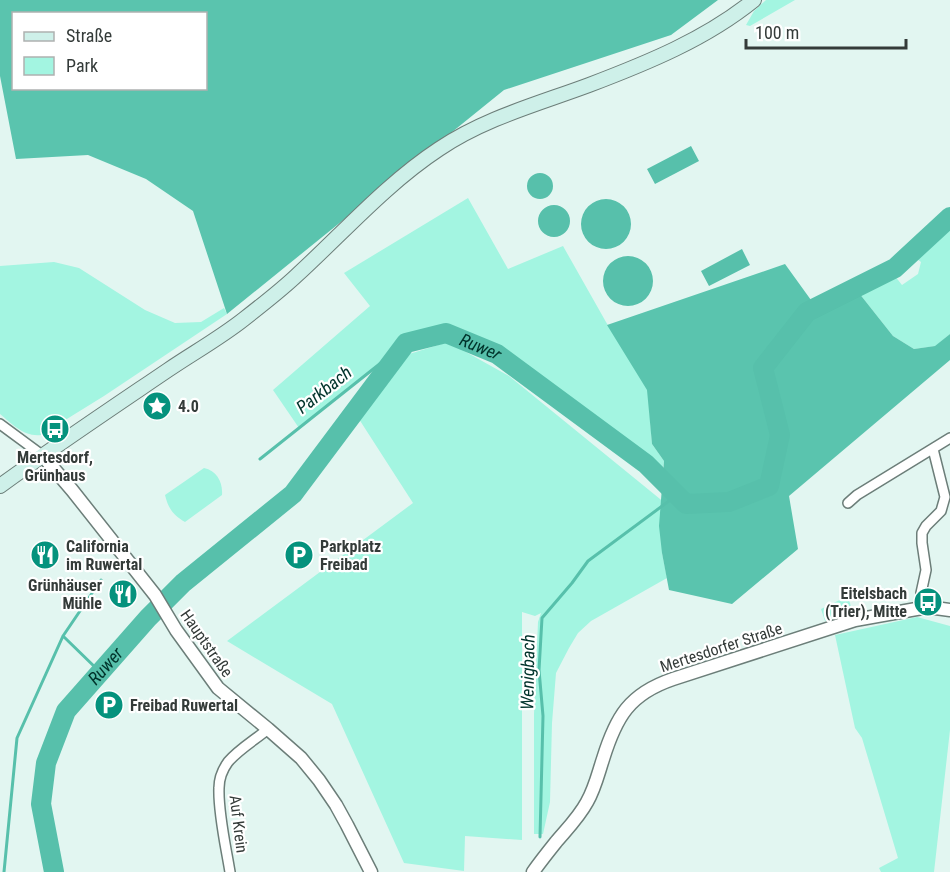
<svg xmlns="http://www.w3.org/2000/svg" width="950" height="872" viewBox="0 0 950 872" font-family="'Roboto Condensed',sans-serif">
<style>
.green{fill:#a3f5e1}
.forest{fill:#5ac4ae;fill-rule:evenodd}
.water{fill:#57c0ab}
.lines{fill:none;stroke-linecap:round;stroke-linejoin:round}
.stream{stroke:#57c0ab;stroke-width:3}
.river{stroke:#57c0ab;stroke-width:20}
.minor-casing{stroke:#6c7e79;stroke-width:12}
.tertiary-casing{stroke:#6c7e79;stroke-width:15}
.secondary-casing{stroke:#6c7e79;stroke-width:16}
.minor{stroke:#fff;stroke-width:9}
.tertiary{stroke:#fff;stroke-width:12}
.secondary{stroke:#cef0e9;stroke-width:14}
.labels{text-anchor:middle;stroke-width:4.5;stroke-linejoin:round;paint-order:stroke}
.poi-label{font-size:16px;font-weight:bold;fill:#343b39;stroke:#fff;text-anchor:start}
.street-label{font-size:16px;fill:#343b39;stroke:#fff}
.water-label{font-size:18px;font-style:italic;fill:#00332b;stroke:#fff}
</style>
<rect width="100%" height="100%" fill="#e2f6f1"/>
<path class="green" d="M766,0H795L750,26L746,25L754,11Z
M468,198L508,269L563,246L606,322L648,390L652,444L664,461L662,480L646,464L497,354L446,333L406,343L299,428L273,390L370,306L344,273Z
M950,217V334L936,346L914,349L893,336L855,288L891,271L902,285L918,274L921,262L910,254Z
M54,262L79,268L145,310L175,323L201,322L224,308L227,314L104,396L41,435C24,437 12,424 0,414V266Z
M448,342L509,376L676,512L662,553L667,578L591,621L578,633L569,648L556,673L552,723L550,802L543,834H534V714L538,622L541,613L535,616L522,612V840L465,836L464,871L404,863L332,704L227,641L413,503L357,416L406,355Z
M204,468C217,471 223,482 222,495L185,522C173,515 168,508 165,495Z
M848,596L853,614L825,621L821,609Z
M917,617L950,626V730L934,872H881L879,868L898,858L862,738L855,728L835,635Z"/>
<path class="forest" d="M0,0H718L671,35L504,90L227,314L193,211L146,179L88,155L16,159L0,76ZM14,14H206V88H14Z
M785,264L816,307L855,288L893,336L914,349L935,346L950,334V360L789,496L798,549L732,604L669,590L662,553L659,526L664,461L652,444L647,390L607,325Z"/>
<path class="water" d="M691,146L699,161L655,184L647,169Z
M527 186a13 13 0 1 1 26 0a13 13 0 1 1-26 0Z
M581 224a25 25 0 1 1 50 0a25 25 0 1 1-50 0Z
M538 221a16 16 0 1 1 32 0a16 16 0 1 1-32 0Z
M742,249L750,265L709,286L701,271Z
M603 281a25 25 0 1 1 50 0a25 25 0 1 1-50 0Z"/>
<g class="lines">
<path class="stream" d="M260,459L406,343
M63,636L100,672
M540,837L543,716L539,670L542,618L572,583L588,561L677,495
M4,872L17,738L63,636L101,580"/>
<path class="river" id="s1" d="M54,872L41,804L46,763L66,711L148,618L183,583L293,494L406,343L446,333L497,354L646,464L686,504L729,502L769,486L780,435L763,368L807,312L895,268L950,217"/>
<g class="minor-casing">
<path id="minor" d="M0,424L42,455
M848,503L857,495L950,438
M922,608L921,593L926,570L922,543V533L926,526L941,511L945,497L933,449
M230,872C226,847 218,813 219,788C219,779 223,769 228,762C239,749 255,740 268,729"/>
</g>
<g class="tertiary-casing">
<path id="tertiary" d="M42,455L72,490L155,595L176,630L218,688L268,729L301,758L319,780L336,805L347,825L371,872
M533,872C540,862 548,852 556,842C567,829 579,817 587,802C595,788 598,774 603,759C616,717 629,694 673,679L855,620L922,608L928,607L950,610"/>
</g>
<g class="secondary-casing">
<path id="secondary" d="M0,486C55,446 112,408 168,370C193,353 220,338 244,319C262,305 280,291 296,276C343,233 386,184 439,149C485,118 538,104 589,85C647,63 706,39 754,0"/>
</g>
<use href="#minor" class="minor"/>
<use href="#tertiary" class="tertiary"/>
<use href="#secondary" class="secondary"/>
</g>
<defs>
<g id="sight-disc" transform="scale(1.5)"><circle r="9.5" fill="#05927d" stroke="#fff"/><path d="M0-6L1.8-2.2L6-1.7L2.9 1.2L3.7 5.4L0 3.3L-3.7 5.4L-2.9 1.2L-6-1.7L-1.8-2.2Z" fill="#fff"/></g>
<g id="bus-disc" transform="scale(1.5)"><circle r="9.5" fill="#05927d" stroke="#fff"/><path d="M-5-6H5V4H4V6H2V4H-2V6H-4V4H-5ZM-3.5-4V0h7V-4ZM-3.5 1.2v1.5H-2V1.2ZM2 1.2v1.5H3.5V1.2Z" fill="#fff"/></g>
<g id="restaurant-disc" transform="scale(1.5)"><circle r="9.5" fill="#05927d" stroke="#fff"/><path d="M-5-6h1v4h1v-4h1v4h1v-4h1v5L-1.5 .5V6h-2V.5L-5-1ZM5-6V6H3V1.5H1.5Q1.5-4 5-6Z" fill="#fff"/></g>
<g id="parking-disc" transform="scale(1.5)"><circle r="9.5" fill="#05927d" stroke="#fff"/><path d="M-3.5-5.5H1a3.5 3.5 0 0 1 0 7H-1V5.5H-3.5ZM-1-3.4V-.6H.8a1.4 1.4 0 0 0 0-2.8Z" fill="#fff"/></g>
</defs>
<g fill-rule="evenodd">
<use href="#sight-disc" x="157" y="406"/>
<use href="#bus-disc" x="55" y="429"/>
<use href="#restaurant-disc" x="45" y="555"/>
<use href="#parking-disc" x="299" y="555"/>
<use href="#restaurant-disc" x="123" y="594"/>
<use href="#bus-disc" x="928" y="602"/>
<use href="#parking-disc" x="109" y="705"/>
</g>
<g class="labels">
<g class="poi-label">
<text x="178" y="412">4.0</text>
<text x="55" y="463" text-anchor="middle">Mertesdorf,<tspan x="55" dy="18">Grünhaus</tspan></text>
<text x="66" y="552">California<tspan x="66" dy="18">im Ruwertal</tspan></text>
<text x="320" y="552">Parkplatz<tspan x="320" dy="18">Freibad</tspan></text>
<text x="102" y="591" text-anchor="end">Grünhäuser<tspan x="102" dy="18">Mühle</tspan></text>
<text x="907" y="599" text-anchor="end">Eitelsbach<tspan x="907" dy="18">(Trier), Mitte</tspan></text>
<text x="130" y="711">Freibad Ruwertal</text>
</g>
<g class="street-label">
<text transform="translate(207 643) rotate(55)" y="6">Hauptstraße</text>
<text transform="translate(721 647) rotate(-18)" y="6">Mertesdorfer Straße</text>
<text transform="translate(239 824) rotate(83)" y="6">Auf Krein</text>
</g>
<g class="water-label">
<text dy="6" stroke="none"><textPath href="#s1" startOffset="748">Ruwer</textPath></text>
<text transform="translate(324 390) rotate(-38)" y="6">Parkbach</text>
<text dy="6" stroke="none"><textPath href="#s1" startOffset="226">Ruwer</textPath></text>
<text transform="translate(528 672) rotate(-89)" y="6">Wenigbach</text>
</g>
</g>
<rect x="12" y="12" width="195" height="78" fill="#ffffff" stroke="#aeb1b0" stroke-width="1.5"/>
<rect x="24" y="32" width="30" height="9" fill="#cef0e9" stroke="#aeb1b0" stroke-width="1.5"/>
<text x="66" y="42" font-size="18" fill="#343b39">Straße</text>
<rect x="24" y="57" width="30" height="18" fill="#a3f5e1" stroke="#aeb1b0" stroke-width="1.5"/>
<text x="66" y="72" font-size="18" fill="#343b39">Park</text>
<path d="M746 39v9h160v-9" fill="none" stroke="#343b39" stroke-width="3"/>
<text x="755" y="39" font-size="18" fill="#343b39" stroke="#ffffff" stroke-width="4.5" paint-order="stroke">100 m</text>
</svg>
